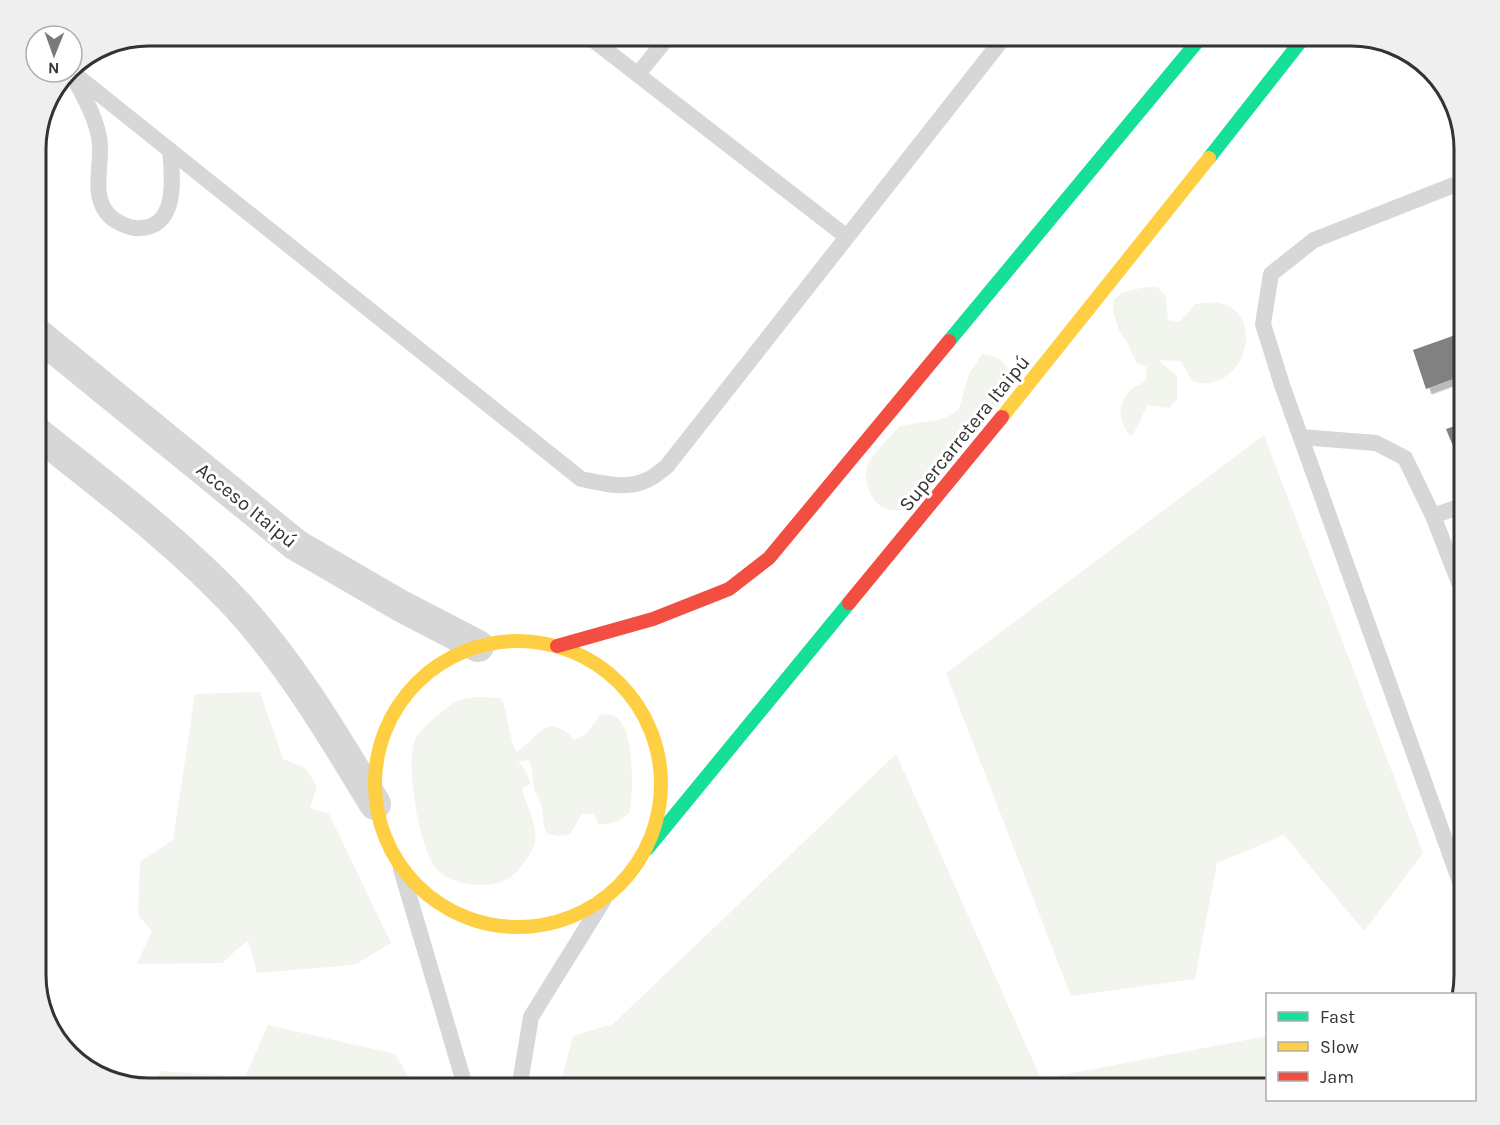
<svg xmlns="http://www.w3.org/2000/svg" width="1500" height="1125" viewBox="0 0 1500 1125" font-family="Karla,sans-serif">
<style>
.green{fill:#f1f5ed}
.building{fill:#818181;filter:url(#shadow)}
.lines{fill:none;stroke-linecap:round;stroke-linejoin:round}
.lane{stroke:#d7d7d7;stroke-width:16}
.street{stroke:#d7d7d7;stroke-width:32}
.fast{stroke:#16e098;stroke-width:14}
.slow{stroke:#ffcf43;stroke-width:14}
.jam{stroke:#f24e42;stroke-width:14}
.labels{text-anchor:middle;stroke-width:6;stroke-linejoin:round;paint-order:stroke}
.street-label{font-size:20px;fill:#333;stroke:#fff}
.rim{fill:none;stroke:#333;stroke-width:3}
</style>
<defs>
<filter id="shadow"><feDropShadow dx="5.5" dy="5.5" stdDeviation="0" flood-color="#0004"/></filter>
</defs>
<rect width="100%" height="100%" fill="#fff"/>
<path class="green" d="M1146,287H1157L1166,296L1168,320L1180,322L1195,304C1207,302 1222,301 1232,308C1264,331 1237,396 1192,381L1181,361L1158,360L1177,376V399L1169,408L1148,405C1141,416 1140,426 1131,436C1117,422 1117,402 1133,388C1136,385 1142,385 1145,381C1148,377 1146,371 1146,367L1136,362L1127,342L1120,333L1113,311L1114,299L1123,292Z
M982,354C1003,356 1008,366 1014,385L911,509C903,510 894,511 887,509C870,504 861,478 869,462C875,451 891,436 900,426L938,420L949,416L959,409L969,374Z
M1264,435L1423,853L1364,931L1284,835L1217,863L1195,979L1071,996L946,673Z
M260,692L283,759L305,768L317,786L310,808L329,814L391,943L356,964L342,966L257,973L248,940L222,963L137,964L152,931L138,915L140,862L173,840L195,694Z
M477,697L501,698C509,716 508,737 517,752C539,737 546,710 575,740L586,734L600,715C608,714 616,714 621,722C634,741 633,790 630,812C620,822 613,824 599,824L593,814H582L570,834L559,836L547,834C542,823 544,812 540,801C538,796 535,793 534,788C532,777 534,770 528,760L518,762L525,770L531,783L522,789C526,806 538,825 535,842C534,850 519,871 512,876C494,891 451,886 436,869C419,848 405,764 415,740C419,730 445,708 455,702C461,699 470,698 477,697Z
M896,754L1041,1079L1267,1036V1089H559L573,1036L613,1024Z
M268,1025L395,1054L416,1089H148L161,1071L245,1077Z"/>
<path class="building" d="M1464,332V375L1426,389L1413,350Z
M1464,423V473L1446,429Z"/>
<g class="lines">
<path class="lane" d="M588,36L847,237
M72,72L581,479C602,483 627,490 647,480C654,477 661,471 667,466L1005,36
M638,74L669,36
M74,78C84,97 95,116 99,137C104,161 90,192 107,213C112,220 126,227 135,228C178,231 173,180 170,150
M1464,181L1314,240L1271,274L1263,324L1282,385L1464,893
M1301,437L1376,443L1405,458L1433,516
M1464,505L1433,516L1464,595
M401,869L466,1089
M519,1089L531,1017L603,901"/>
<path class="street" d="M36,333L296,545L401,606L478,646
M36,432C105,487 176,540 237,605C292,665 333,735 375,804"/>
<path class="fast" d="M1209,158L1305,36
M949,341L1202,36
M647,849L849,603"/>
<path class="slow" d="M1002,417L1209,158
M375 784a143 143 0 1 1 286 0a143 143 0 1 1-286 0Z"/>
<path class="jam" d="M849,603L1002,417
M557,646L653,619L729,589L769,558L949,341"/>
</g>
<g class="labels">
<g class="street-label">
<text transform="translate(964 433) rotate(-51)" y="7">Supercarretera Itaipú</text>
<text transform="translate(247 505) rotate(39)" y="7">Acceso Itaipú</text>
</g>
</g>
<path d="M0 0H1500V1125H0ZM149 46H1351A103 103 0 0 1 1454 149V975A103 103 0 0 1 1351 1078H149A103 103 0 0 1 46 975V149A103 103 0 0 1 149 46Z" fill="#efefef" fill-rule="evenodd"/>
<path class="rim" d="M149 46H1351A103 103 0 0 1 1454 149V975A103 103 0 0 1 1351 1078H149A103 103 0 0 1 46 975V149A103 103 0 0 1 149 46Z"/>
<rect x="1266" y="993" width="210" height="108" fill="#ffffff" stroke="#adadad" stroke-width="1.5"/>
<rect x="1278" y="1012" width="30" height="9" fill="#16e098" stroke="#adadad" stroke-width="1.5"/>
<text x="1320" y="1023" font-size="18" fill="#333333">Fast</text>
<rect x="1278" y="1042" width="30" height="9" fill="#ffcf43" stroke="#adadad" stroke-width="1.5"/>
<text x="1320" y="1053" font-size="18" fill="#333333">Slow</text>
<rect x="1278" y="1072" width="30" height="9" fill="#f24e42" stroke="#adadad" stroke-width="1.5"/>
<text x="1320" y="1083" font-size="18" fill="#333333">Jam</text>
<g transform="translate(54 54) rotate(181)"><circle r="28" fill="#ffffff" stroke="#adadad" stroke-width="1.5"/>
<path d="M0-4.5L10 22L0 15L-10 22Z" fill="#7a7a7a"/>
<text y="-9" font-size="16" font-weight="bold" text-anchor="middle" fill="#333333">N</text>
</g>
</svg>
